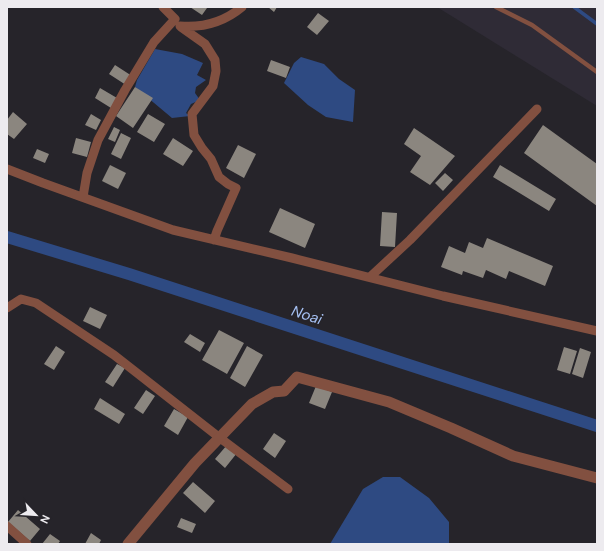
<svg xmlns="http://www.w3.org/2000/svg" width="604" height="551" viewBox="0 0 604 551" font-family="'DM Sans',sans-serif">
<style>
.built{fill:#2f2b36}
.water{fill:#2e4a82}
.lines{fill:none;stroke-linecap:round;stroke-linejoin:round}
.stream{stroke:#2e4a82;stroke-width:3.5}
.canal{stroke:#2e4a82;stroke-width:12}
.building{fill:#8b867f}
.service{stroke:#825040;stroke-width:4.5}
.minor{stroke:#825040;stroke-width:9}
.tertiary{stroke:#825040;stroke-width:11}
.labels{text-anchor:middle;stroke-width:3;stroke-linejoin:round;paint-order:stroke}
.water-label{font-size:15px;font-style:italic;fill:#a6c1f3;stroke:#26242a}
</style>
<rect width="100%" height="100%" fill="#26242a"/>
<path class="built" d="M437,7H597V106Z"/>
<path class="water" d="M155,49L182,54L203,63L197,75L206,80L196,87L195,93L200,100L191,104L186,113L190,116L172,118L135,87L137,80Z
M301,57L324,64L339,79L355,90L353,122L326,117L308,105L284,83L294,63Z
M383,477H400L429,498L449,522V544H330L363,489Z"/>
<g class="lines">
<path class="stream" d="M574,7L597,24"/>
<path class="canal" d="M7,237L129,274L597,426"/>
</g>
<path class="building" d="M190,7H206L207,8L202,15Z
M268,7H277L274,12Z
M318,13L329,21L317,35L307,27Z
M271,60L290,67L286,78L267,71Z
M115,65L132,76L126,85L109,74Z
M135,87L153,98L133,128L116,116Z
M100,88L117,98L111,108L95,98Z
M13,112L27,124L14,139L7,134V120Z
M91,114L101,120L96,130L85,125Z
M148,114L165,124L154,142L137,132Z
M543,125L597,164V206L524,153Z
M114,127L120,130L115,142L108,139Z
M414,128L455,156L430,185L410,172L421,156L404,144Z
M121,133L131,138L121,159L111,154Z
M76,138L91,142L87,157L72,153Z
M173,138L193,151L183,166L163,154Z
M238,145L256,154L244,178L226,168Z
M37,149L49,154L45,163L33,158Z
M110,165L126,173L118,189L102,181Z
M500,165L556,199L549,211L493,177Z
M445,173L453,180L443,191L435,183Z
M280,208L315,224L305,248L269,232Z
M382,212L397,213L395,247L380,246Z
M487,238L553,266L545,286L509,271L506,279L486,270L483,278L463,271L462,275L441,267L449,246L465,253L469,242L483,248Z
M90,307L107,315L100,329L83,321Z
M219,330L244,343L227,374L202,360Z
M190,334L205,343L200,352L184,342Z
M56,346L65,352L54,370L44,364Z
M247,346L263,355L245,387L230,378Z
M564,347L577,351L570,374L557,370Z
M580,348L591,352L583,378L572,374Z
M117,364L125,368L113,387L105,382Z
M316,386L332,392L325,409L309,403Z
M146,390L155,396L143,414L134,408Z
M100,398L125,414L119,424L94,409Z
M174,409L188,417L178,435L164,426Z
M274,433L286,441L275,458L263,449Z
M227,445L237,453L225,468L215,459Z
M193,482L215,501L205,513L183,493Z
M18,510L40,529L30,541L8,522Z
M181,518L196,524L192,533L177,527Z
M91,533L101,540L99,544H85Z
M50,534L60,541L58,544H42Z"/>
<g class="lines">
<path class="service" d="M496,7L532,25L597,72"/>
<path class="minor" d="M180,26C204,28 224,22 242,7
M181,27L205,44L215,60L216,71L213,86L192,114L194,135L202,148L211,159L219,177L228,184L236,188L217,231L214,240
M7,169L43,183L173,230L292,258L443,296L597,331
M83,197L87,173L98,140L125,90L154,42L175,19L163,7
M370,277L410,240L537,109
M7,308L21,299L36,303L114,355L220,438L288,489
M7,526L27,544"/>
<path class="tertiary" d="M128,544L195,463L252,404L273,392L284,391L297,377L389,402L451,428L513,456L597,478"/>
</g>
<g class="labels">
<g class="water-label">
<text transform="translate(307 315) rotate(18)" y="5">Noai</text>
</g>
</g>
<rect width="604" height="551" fill="none" stroke="#edebef" stroke-width="16"/>
<g transform="translate(36 515) rotate(115)" stroke="#26242a" stroke-width="3" paint-order="stroke">
<path d="M0-3L7 15L0 10L-7 15Z" fill="#edebef"/>
<text y="-6" font-size="11" font-weight="bold" text-anchor="middle" fill="#edebef">N</text>
</g>
</svg>
